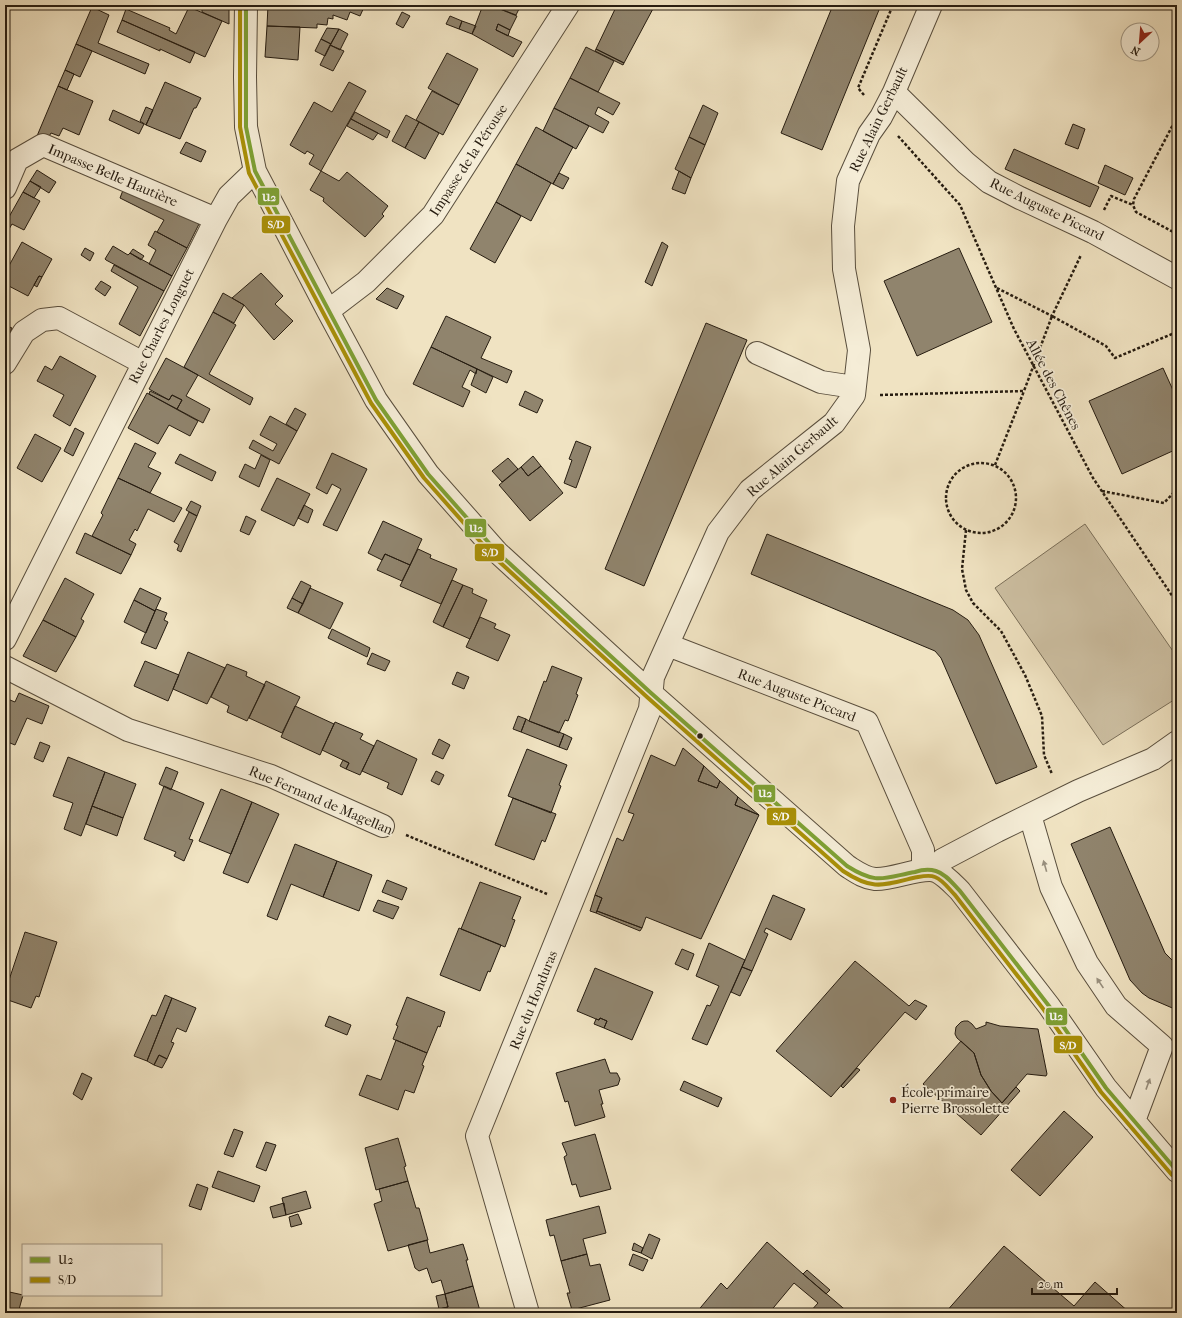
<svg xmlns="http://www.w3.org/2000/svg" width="1182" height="1318" viewBox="0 0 1182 1318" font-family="'IM FELL French Canon',serif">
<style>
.green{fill:#cec1a4;stroke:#7a6f5a}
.building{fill:#90846d;stroke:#271d11}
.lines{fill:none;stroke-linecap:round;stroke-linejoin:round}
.minor-casing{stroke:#594e3d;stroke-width:24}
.path{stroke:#271d11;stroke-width:2.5;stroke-dasharray:3 2;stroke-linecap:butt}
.minor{stroke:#f5edd7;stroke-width:22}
.bus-1-casing{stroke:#f5edd7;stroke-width:7}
.bus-2-casing{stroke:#f5edd7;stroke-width:7}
.bus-1{stroke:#7ea134;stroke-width:4}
.bus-2{stroke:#a99007;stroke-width:4}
.oneway{fill:#988f7e}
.bus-dot{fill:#271d11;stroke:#f5edd7;stroke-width:1.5}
.poi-dot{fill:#8f2418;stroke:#f5edd7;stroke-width:1.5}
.labels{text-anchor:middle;stroke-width:3.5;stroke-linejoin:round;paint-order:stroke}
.street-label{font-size:14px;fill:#271d11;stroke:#f5edd7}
.poi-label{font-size:14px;fill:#271d11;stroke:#f5edd7;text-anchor:start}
.line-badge{stroke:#f5edd7;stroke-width:1.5}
.badge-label{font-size:11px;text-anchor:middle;font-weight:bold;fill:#fff}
</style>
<rect width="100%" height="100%" fill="#f0e3c2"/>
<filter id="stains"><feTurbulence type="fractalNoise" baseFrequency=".005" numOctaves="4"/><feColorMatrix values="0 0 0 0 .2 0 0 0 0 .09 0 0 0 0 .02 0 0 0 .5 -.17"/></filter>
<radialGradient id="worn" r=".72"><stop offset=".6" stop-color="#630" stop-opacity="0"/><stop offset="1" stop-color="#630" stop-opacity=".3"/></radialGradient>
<path class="green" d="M1085,524L1177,657V698L1103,745L995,588Z"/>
<path class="building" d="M202,5H229V24L202,12Z
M268,5H365L360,16L350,12L347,20L333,15V19L328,18L327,25L317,24V28L267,26Z
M483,5H490L517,16L510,30L498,24L496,30L522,42L513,57L472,34Z
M490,5H521L516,15Z
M617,5H655L624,63L596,49Z
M833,5H881L822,150L781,133Z
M92,7L109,15L98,43L149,64L145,74L76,44Z
M189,7L222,21L205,57L122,20L126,9L170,28L169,30L176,34Z
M402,12L410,16L403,28L396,24Z
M450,16L462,21L459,29L446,24Z
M122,20L195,52L190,63L160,49V51L117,32Z
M462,21L476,26L472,34L459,29Z
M498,24L510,30L508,36L496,30Z
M267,26L300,27L298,60L265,57Z
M327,28L339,29L331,44L321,39Z
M339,29L348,34L340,50L330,45Z
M321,39L331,44L325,56L315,51Z
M76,44L92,51L80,77L65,70Z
M330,45L344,51L333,71L320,65Z
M586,47L614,61L598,92L570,78Z
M596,49L624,63L623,65L595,51Z
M447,53L478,69L459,105L428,88Z
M65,70L74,74L67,90L58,86Z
M570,78L620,103L613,115L598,107L595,114L609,122L603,133L554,108Z
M165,82L201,98L196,108H194L180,139L146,125Z
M349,82L366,91L321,171L309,164L314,155L307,151L305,154L290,145L314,102L332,112Z
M58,86L93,101L79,135L63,128L59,136L51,133L47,140L37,136Z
M432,91L459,105L443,135L416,120Z
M703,105L718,113L705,145L689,137Z
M146,107L153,110L146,125L140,121Z
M554,108L589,126L576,149L543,131Z
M113,110L144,124L139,134L109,120Z
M355,112L390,131L387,138L351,119Z
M406,115L419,122L405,148L392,141Z
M351,119L378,133L373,140L347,126Z
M419,122L439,133L425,159L405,148Z
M1073,124L1085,129L1078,149L1065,144Z
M536,127L573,147L553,184L516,164Z
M689,137L705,145L691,178L675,169Z
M186,142L206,151L201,162L180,153Z
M1014,149L1099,187L1090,207L1005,169Z
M516,164L551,183L531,221L496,202Z
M1105,165L1133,178L1125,195L1098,183Z
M37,170L56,182L49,193L30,181Z
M321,171L339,181L347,172L388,206L382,214L384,216L365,237L323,201L324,198L310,190Z
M679,171L691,178L685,194L672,189Z
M559,173L569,178L563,189L553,184Z
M30,181L41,187L34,198L23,192Z
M125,185L200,222L187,248L157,232L164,220L120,198Z
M23,192L40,201L24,230L12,224L5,236V224Z
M496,202L521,216L495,263L470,249Z
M155,231L187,248L172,276L149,264L156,250L148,245Z
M22,242L52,259L42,277L39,276L28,296L5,284V273Z
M662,242L668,246L652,286L645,282Z
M113,246L128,255L130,253L172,276L164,291L106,260L105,259Z
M85,248L94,253L90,261L81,255Z
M959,248L992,322L917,356L884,281Z
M133,249L144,256L141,260L130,253Z
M114,265L164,291L140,336L119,324L138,287L111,271Z
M261,273L283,296L275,304L293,321L274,340L244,305L232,298Z
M39,276L42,277L37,287L34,285Z
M101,281L111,287L105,296L95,289Z
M387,288L404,296L397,309L376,299Z
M223,293L244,305L234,323L213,312Z
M213,312L236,325L209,374L253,398L250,405L184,367Z
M446,316L491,337L481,358L512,371L507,383L431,347Z
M706,323L747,340L644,586L605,569Z
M5,325L12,328L5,347Z
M431,347L477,369L476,374L470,370L462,387L470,391L463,407L413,384Z
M60,356L96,376L70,426L53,416L64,395L37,381L45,366L52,370Z
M166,358L198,375L186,396L210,409L203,423L177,409L182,400L172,395L169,400L149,389Z
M1163,368L1177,399V449L1122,474L1089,401Z
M477,369L493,377L486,393L471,385Z
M150,391L169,400L172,395L182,400L177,409L149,394Z
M525,391L543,400L537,413L519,405Z
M147,393L198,421L190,436L169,425L158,444L128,428Z
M295,408L306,414L297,431L286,424Z
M270,416L297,431L279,464L249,448L253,440L273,451L277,444L260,435Z
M75,428L84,433L73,456L64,451Z
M35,434L61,448L42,482L17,468Z
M576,441L591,447L576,488L564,483L572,460L569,459Z
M135,443L156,453L148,467L161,473L150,493L118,478Z
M332,453L367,469L337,531L323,525L341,489L332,484L327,494L316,488Z
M180,454L216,472L212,481L175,463Z
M261,455L270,460L259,487L239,477L245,464L255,469Z
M533,456L541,466L528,476L521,467Z
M508,458L518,469L502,482L492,471Z
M541,466L563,493L530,521L499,485L521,467L528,476Z
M118,478L182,508L174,522L148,509L137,531L135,529L129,540L136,544L131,555L92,536L103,515L101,513Z
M277,478L310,494L294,526L261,510Z
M191,501L201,506L197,516L186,510Z
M304,505L313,510L308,523L298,518Z
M189,512L197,516L181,552L177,550L179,545L174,542Z
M246,516L256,521L249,535L240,531Z
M383,521L422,539L410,565L385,554L382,560L368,553Z
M85,533L131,555L121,574L76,553Z
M767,534L953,610L968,620L979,635L1037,767L996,784L941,658L935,651L751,574Z
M418,549L431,555L430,558L457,569L441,604L400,586Z
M385,554L410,565L402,581L377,570Z
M65,578L94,594L81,619L84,621L76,637L43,620Z
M452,580L463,585L443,627L433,622Z
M301,581L311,586L303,604L292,598Z
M463,585L473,589L472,593L487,600L470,639L443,627Z
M140,588L161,598L155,611L134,600Z
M310,588L343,603L330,629L298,613Z
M292,598L303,604L298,613L287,608Z
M134,600L155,611L146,633L124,622Z
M156,609L167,613L164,620L168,622L156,649L141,643Z
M480,617L496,624L494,628L510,635L498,661L466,647Z
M43,620L76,637L56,672L23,656Z
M332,629L370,648L367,657L328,638Z
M188,652L225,668L207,704L173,689Z
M372,653L390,661L385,671L367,664Z
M145,661L179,675L168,701L134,686Z
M227,664L247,672L246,676L265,685L247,721L227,712L229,706L211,697Z
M552,666L582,678L576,694L578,695L568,721L565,720L559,733L529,721L544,681L546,682Z
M457,672L469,677L464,689L452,684Z
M266,681L300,697L282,733L249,718Z
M19,693L49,706L42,724L27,718L15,745L5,741V698L15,702Z
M295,706L334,724L320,755L281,737Z
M518,716L526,719L521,732L513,729Z
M526,719L529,721L564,734L559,747L521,732Z
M335,722L363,734L360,739L374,746L360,775L346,769L349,763L322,750Z
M564,734L572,738L567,750L559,747Z
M439,739L450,745L443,759L432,754Z
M377,740L417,759L402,795L387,788L389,783L362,771Z
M40,742L50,746L43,762L34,758Z
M683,748L704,766L698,781L717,788L720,781L738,797L735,805L759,815L701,939L646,917L642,928L597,911L602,898L595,895L617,838L623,841L634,814L628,812L651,755L675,766Z
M527,749L567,765L559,785L561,786L551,813L508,796Z
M68,757L105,772L81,836L64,829L73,803L53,796Z
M343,760L349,763L346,769L340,766Z
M704,766L720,781L717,788L698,781Z
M166,767L178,772L171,790L159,784Z
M436,771L444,775L439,785L431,781Z
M105,772L136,784L123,818L92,806Z
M164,786L204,803L189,839L193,840L184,861L174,856L176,852L144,839Z
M221,789L252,802L231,854L199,841Z
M738,797L759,815L735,805Z
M513,798L556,814L545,842L542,840L534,860L495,845Z
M252,802L279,814L248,883L223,873Z
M92,806L123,818L117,836L86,824Z
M1110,827L1165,953L1173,961L1177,962V1010L1149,998L1142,993L1130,980L1071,844Z
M295,844L337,861L323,897L291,884L277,920L267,916Z
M337,861L372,875L359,911L323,897Z
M387,880L407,888L402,900L382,892Z
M480,882L521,897L512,919L515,920L505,947L461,929Z
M595,895L602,898L596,913L590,911Z
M773,895L805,909L791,940L766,928L764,932L768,934L752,971L742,967Z
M378,900L399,907L393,919L373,911Z
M597,911L642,928L640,931L596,913Z
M459,928L501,945L490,972L488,971L480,991L440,975Z
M25,932L57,942L39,997L36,996L31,1008L5,999L9,987L7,986Z
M709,943L745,960L707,1045L692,1039L707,1005L710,1006L719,986L696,976Z
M682,949L694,954L688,970L675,964Z
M855,961L909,1006L915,1000L927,1006L916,1020L905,1012L831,1097L776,1051Z
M742,967L752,971L740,996L731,992Z
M595,968L653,992L632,1040L604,1028L607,1021L600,1018L599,1020L596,1019L577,1011Z
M165,995L172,998L147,1061L134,1056L152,1015L156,1016Z
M407,997L445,1012L440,1027L438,1026L427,1053L393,1039L398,1026L396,1025Z
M172,998L196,1008L186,1032L177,1028L171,1042L174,1043L167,1059L159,1055L154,1065L147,1061Z
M329,1016L351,1025L347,1035L325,1026Z
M600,1018L607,1021L604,1028L594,1024L596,1019L599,1020Z
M964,1021H968L972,1024L976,1029L986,1025V1022L1000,1026L1038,1029L1047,1074L1046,1076L1027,1074L1002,1103L991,1091L981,1075L974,1053L957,1038L955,1034L956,1027L961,1022Z
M396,1040L427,1053L422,1065L424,1066L414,1093L405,1090L398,1110L359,1095L367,1075L381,1080Z
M961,1041L974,1053L981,1075L991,1091L1002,1103L1016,1087L1020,1091L981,1135L923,1084Z
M159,1055L167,1059L162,1068L154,1065Z
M605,1059L610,1073H617L620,1079L618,1085L599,1090L603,1104H601L605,1117L575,1126L568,1101L565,1102L556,1073Z
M857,1068L860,1070L843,1088L841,1086Z
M82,1073L92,1078L82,1100L73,1094Z
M684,1081L722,1098L718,1107L680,1090Z
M1064,1111L1093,1137L1040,1196L1011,1170Z
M234,1129L243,1132L233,1157L224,1154Z
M595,1134L611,1189L580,1197L576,1184L572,1185L564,1157L567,1155L562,1143Z
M398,1138L406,1166L404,1167L408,1181L376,1190L365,1148Z
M266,1142L276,1145L266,1171L256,1167Z
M218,1171L260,1186L254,1202L212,1187Z
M408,1181L416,1208H419L428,1240L388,1251L374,1204L382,1201L379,1189Z
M197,1184L208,1188L201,1210L189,1206Z
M306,1191L311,1208L286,1215L282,1198Z
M284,1203L286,1215L273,1218L270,1207Z
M599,1206L606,1233L583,1239L587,1254L561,1261L554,1235L550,1236L546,1220Z
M298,1214L302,1224L291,1227L289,1217Z
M649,1234L660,1239L652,1259L641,1253Z
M427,1240L430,1253L463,1244L468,1260H466L473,1286L445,1294L441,1280L432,1283L427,1268L419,1271L415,1268L408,1245Z
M767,1242L803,1274L849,1313H809L818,1303L794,1283L769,1313H696L721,1283L727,1289Z
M634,1243L643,1248L641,1253L632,1250Z
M1004,1246L1074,1306L1095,1282L1130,1313H945Z
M587,1254L590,1266L600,1264L610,1300L572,1310L567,1293H570L561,1261Z
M633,1254L648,1260L643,1271L629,1265Z
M807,1270L830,1290L826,1294L803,1274Z
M473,1286L480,1311H482V1313H440L439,1309L448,1307L445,1294Z
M5,1291L23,1295L18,1313H5Z
M445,1294L448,1307L439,1309L436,1296Z"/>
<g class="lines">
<g class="minor-casing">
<path id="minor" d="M246,5L245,77L246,127L255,171L328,311L376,400L428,474L497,552L651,693L847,866C855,871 864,878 875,879C893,880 922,866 936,871C945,875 953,884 960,891L1049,1006L1106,1088L1177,1171
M894,92L966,163L989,182L1020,198L1093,232L1177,278
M5,188L17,160L43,145L216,219
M328,311L366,282L433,215L568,5
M757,353L821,382L854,387
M5,363L24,332L42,320L59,318L143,363
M5,639L216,219L229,196L255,171
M668,645L867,722L923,850V870
M5,667L128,730L271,776L383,826
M1030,815L1051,887L1087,963L1116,1006L1162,1046L1134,1121
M935,871L942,860L997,831L1078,791L1153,759L1177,742
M528,1313L477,1136L650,709L653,677L718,532L750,490L834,423L854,395L859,350L844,269L843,226L848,181L869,134L881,117L894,92L931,5"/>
</g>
<path class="path" d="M864,95L858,88L893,5
M1177,117L1134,199L1133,205L1136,212L1177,234
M898,136L960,205L1014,329L1093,478L1177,603
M1104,210L1111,196L1133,205
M997,288L1052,316L1081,255
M880,395L1024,391L1052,316L1106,346L1115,358L1172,334L1177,330
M946 498a35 35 0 1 1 70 0a35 35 0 1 1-70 0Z
M995,465L1024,391
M1102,491L1164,503L1177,489
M966,530L962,569L966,590L973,603L1001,631L1025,675L1042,716L1044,755L1052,774
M406,835L547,894"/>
<use href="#minor" class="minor"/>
<g class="bus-1-casing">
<path id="bus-1" d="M246,5V127L255,171L376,400L428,474L497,552L651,693L847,866C877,885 883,878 915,872C921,870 929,869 936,871C946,874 953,884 960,891L1049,1006L1106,1088L1177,1171"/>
</g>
<g class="bus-2-casing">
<path id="bus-2" d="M240,5V127L249,173L371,403L424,478L493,556L647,697L843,871C872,890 881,886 913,878C920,877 928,874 935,877C943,880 949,889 955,895L1044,1010L1101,1092L1172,1175"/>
</g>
<use href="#bus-1" class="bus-1"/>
<use href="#bus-2" class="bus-2"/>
</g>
<defs><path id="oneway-solid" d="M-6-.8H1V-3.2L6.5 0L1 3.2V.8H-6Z"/></defs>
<g class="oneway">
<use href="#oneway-solid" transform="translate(1045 866) rotate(-106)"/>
<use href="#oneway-solid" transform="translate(1100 983) rotate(-124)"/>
<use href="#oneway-solid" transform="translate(1148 1084) rotate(-70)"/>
</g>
<circle class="bus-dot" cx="700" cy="736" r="3.5"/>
<circle class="poi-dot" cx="893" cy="1100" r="4"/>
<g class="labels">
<g class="street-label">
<text transform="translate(878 119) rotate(-64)" y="5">Rue Alain Gerbault</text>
<text transform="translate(468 160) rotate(-57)" y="5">Impasse de la Pérouse</text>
<text transform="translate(113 175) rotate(23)" y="5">Impasse Belle Hautière</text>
<text transform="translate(1047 209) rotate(26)" y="5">Rue Auguste Piccard</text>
<text transform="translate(161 326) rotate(-63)" y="5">Rue Charles Longuet</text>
<text transform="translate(1054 384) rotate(62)" y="5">Allée des Chênes</text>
<text transform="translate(792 456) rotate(-41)" y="5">Rue Alain Gerbault</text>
<text transform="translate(797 695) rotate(21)" y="5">Rue Auguste Piccard</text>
<text transform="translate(321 800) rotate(23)" y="5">Rue Fernand de Magellan</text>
<text transform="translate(533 1000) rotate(-68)" y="5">Rue du Honduras</text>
</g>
<g class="poi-label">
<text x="901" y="1097">École primaire<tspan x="901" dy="16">Pierre Brossolette</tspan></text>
</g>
</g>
<g class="line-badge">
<rect x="257" y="187" width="23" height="19" rx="4" fill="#7ea134"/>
<rect x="261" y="215" width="30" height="19" rx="4" fill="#a99007"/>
<rect x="464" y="518" width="23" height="20" rx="4" fill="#7ea134"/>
<rect x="474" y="543" width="31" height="19" rx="4" fill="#a99007"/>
<rect x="753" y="784" width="23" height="19" rx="4" fill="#7ea134"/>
<rect x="766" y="807" width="31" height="19" rx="4" fill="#a99007"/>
<rect x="1045" y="1007" width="23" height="19" rx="4" fill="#7ea134"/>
<rect x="1053" y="1035" width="30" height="19" rx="4" fill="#a99007"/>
</g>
<g class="badge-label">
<text x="269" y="201">U2</text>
<text x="276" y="228">S/D</text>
<text x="476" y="532">U2</text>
<text x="490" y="556">S/D</text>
<text x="765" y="797">U2</text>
<text x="781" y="820">S/D</text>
<text x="1056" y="1020">U2</text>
<text x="1068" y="1049">S/D</text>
</g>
<rect width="1182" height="1318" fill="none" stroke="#f0e3c2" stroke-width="20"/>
<rect x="6" y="6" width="1170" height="1306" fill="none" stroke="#271d11" stroke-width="2"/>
<rect x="10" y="10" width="1162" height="1298" fill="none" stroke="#271d11"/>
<rect x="22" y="1244" width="140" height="52" fill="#f5edd7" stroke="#a39a88"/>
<rect x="30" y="1257" width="20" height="6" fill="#7ea134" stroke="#a39a88"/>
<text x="58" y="1264" font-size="12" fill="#271d11">U2</text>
<rect x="30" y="1277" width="20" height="6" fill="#a99007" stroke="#a39a88"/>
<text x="58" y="1284" font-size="12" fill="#271d11">S/D</text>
<g transform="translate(1140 42) rotate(206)"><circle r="19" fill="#f5edd7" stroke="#a39a88"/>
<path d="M0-3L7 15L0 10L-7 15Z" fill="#8f2418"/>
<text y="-6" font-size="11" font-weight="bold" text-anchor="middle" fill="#271d11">N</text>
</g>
<path d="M1032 1288v6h85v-6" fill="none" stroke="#271d11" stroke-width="2"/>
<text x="1038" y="1288" font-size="12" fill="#271d11" stroke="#f5edd7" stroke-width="3" paint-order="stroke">20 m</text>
<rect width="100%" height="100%" filter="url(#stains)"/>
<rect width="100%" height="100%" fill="url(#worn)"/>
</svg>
